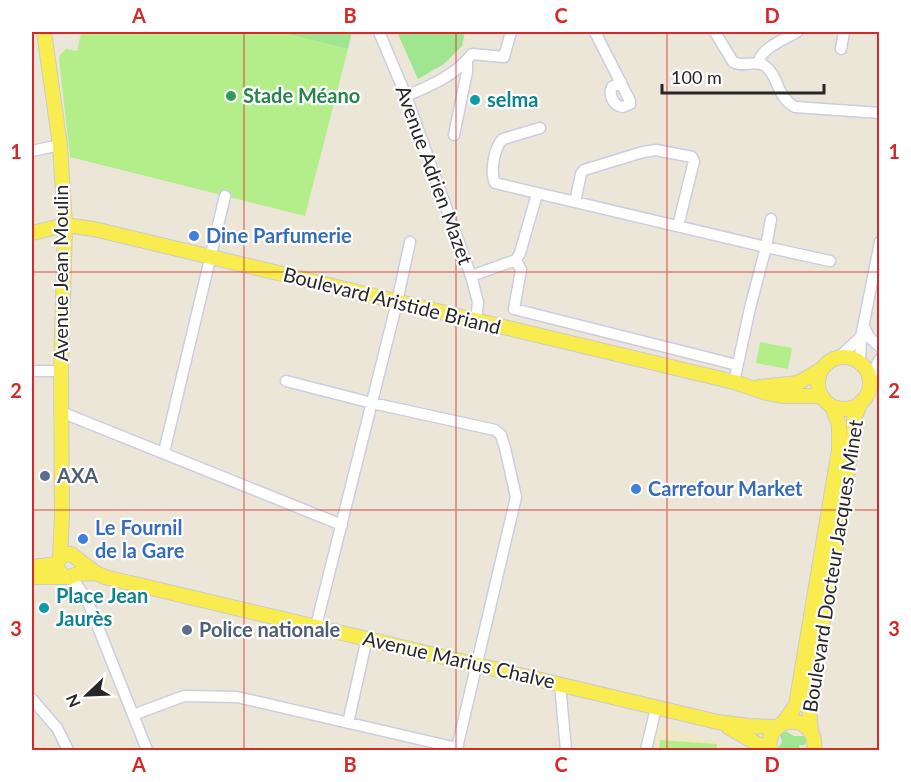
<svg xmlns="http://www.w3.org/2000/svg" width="911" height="782" viewBox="0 0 911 782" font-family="Lato,sans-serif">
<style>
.education{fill:#efe8c5}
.green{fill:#a0e690}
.pitch{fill:#b4ee8a}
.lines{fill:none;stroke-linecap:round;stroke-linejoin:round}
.minor-casing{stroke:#cdcde2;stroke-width:13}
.major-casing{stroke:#cbcbcb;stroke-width:16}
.minor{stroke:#fff;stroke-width:10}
.major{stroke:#f9ec4f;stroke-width:14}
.grid{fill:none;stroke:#d62828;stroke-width:1.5;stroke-opacity:0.55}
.leisure-dot{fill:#2e9e5b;stroke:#fff;stroke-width:2}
.culture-dot{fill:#0f9aa8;stroke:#fff;stroke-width:2}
.shop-dot{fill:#3f7fe0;stroke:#fff;stroke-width:2}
.service-dot{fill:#5c6f8a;stroke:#fff;stroke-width:2}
.labels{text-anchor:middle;stroke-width:4.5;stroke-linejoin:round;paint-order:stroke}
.leisure-label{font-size:20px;font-weight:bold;fill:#27864d;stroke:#fff;text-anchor:start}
.culture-label{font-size:20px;font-weight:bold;fill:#0d838f;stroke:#fff;text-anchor:start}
.street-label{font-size:20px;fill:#272727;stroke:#fff}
.shop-label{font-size:20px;font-weight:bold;fill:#366cbe;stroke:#fff;text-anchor:start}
.service-label{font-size:20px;font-weight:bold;fill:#4e5e75;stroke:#fff;text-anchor:start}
.neatline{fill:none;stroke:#d62828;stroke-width:2}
.grid-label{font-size:20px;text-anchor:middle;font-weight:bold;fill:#d62828}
</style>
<rect width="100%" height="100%" fill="#ebe6d7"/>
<path class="education" d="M656,724L742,750H743H649Z"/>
<path class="green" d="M278,32H352L348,49Z
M397,32H465L462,46L444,64L418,79Z
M786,731L794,736H804L807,742L804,745H799L800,750H777L782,742L780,735Z"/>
<path class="pitch" d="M74,32H278L348,49L305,216L70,157L59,59L60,55L66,49L77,51L81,33Z
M760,342L792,348L788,369L756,363Z
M660,740L717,744V750H659Z"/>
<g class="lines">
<g class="minor-casing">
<path id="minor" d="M379,32L406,96L471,276L478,302L476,322
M595,32L630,101V104L623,107C614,106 608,96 612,87L621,82
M715,32L733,62C743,68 755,59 765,66C779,76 776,97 795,107L880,113
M841,49L844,32
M758,63C762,47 784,40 797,32
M406,96C430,86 456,75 472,54L504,57L511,32
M540,128L503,139C494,147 490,172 495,183L766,247L750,308L734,382
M454,135L467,72V61
M32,151L60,145
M575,202L581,174L584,170L643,152L656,150L692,157L694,161L678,226
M771,219L766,247L830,261
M516,260L521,270L514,309L737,365
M471,276L516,260L520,253L537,194
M864,327L869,337L880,347
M839,357L861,337
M860,363L861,337L880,242
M32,371H61
M869,379L880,359
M61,412L342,525
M164,452L225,196
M72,577L88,602L147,750
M316,626L397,302L410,242
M560,684L566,750
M32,699L57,728L68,750
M133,715L184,696L237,697L457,748L516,497L505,448L501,435L495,430L372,403L286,381
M348,723L367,638
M646,750L656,708"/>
</g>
<g class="major-casing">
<path id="major" d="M44,32L60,145L65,225L61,371L62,515L60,557
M32,233L65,225L94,229L734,382L767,393L782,396H821
M818 383a26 26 0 1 1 52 0a26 26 0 1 1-52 0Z
M759,387L798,383L822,369
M32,567L57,564
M63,576L57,568C57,559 62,554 71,554L96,573L105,577L718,722L749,726L778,727
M32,577H70L77,574L96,573
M783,723L796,705L839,450V425L832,406
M728,727L768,750
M811,732L809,708L812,682L837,542L842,501L853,441L854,419L861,402
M770,750C764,713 819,712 814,750"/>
</g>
<use href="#minor" class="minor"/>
<use href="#major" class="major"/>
</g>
<path class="grid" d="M244,32V750M456,32V750M667,32V750M32,272H880M32,510H880"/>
<circle class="leisure-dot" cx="231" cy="96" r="6"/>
<g class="culture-dot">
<circle cx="475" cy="100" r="6"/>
<circle cx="44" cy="608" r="6"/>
</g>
<g class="shop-dot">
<circle cx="194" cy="236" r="6"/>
<circle cx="636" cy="489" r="6"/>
<circle cx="83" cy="539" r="6"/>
</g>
<g class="service-dot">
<circle cx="45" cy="476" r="6"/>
<circle cx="187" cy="630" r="6"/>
</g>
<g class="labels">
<g class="leisure-label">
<text x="243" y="103">Stade Méano</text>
</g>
<g class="culture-label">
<text x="487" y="107">selma</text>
<text x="56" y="603">Place Jean<tspan x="56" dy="23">Jaurès</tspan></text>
</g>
<g class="street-label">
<text transform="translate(434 175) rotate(70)" y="7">Avenue Adrien Mazet</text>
<text transform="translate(61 273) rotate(-90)" y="7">Avenue Jean Moulin</text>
<text transform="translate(392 301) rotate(14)" y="7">Boulevard Aristide Briand</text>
<text transform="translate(833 566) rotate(-81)" y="7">Boulevard Docteur Jacques Minet</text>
<text transform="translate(459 660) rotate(13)" y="7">Avenue Marius Chalve</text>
</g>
<g class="shop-label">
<text x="206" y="243">Dine Parfumerie</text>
<text x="648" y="496">Carrefour Market</text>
<text x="95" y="535">Le Fournil<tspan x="95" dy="23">de la Gare</tspan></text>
</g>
<g class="service-label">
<text x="57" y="483">AXA</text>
<text x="199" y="637">Police nationale</text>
</g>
</g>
<rect width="911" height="782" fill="none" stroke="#ffffff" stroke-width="66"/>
<g transform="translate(87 695) rotate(247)" stroke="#ffffff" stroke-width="4.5" paint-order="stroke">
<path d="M0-4.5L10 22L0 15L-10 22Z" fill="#272727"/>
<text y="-9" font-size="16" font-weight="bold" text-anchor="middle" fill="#272727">N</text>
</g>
<path d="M662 84v9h162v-9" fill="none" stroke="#272727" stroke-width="3"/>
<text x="671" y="84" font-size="18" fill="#272727" stroke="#ffffff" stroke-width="4.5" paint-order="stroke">100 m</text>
<rect x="33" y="33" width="845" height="716" class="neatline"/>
<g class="grid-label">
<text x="139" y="23">A</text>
<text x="350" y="23">B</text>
<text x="561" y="23">C</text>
<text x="772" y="23">D</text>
<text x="16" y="159">1</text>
<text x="894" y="159">1</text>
<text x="16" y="398">2</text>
<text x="894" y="398">2</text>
<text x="16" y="636">3</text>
<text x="894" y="636">3</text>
<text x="139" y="772">A</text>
<text x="350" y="772">B</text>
<text x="561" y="772">C</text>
<text x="772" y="772">D</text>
</g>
</svg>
